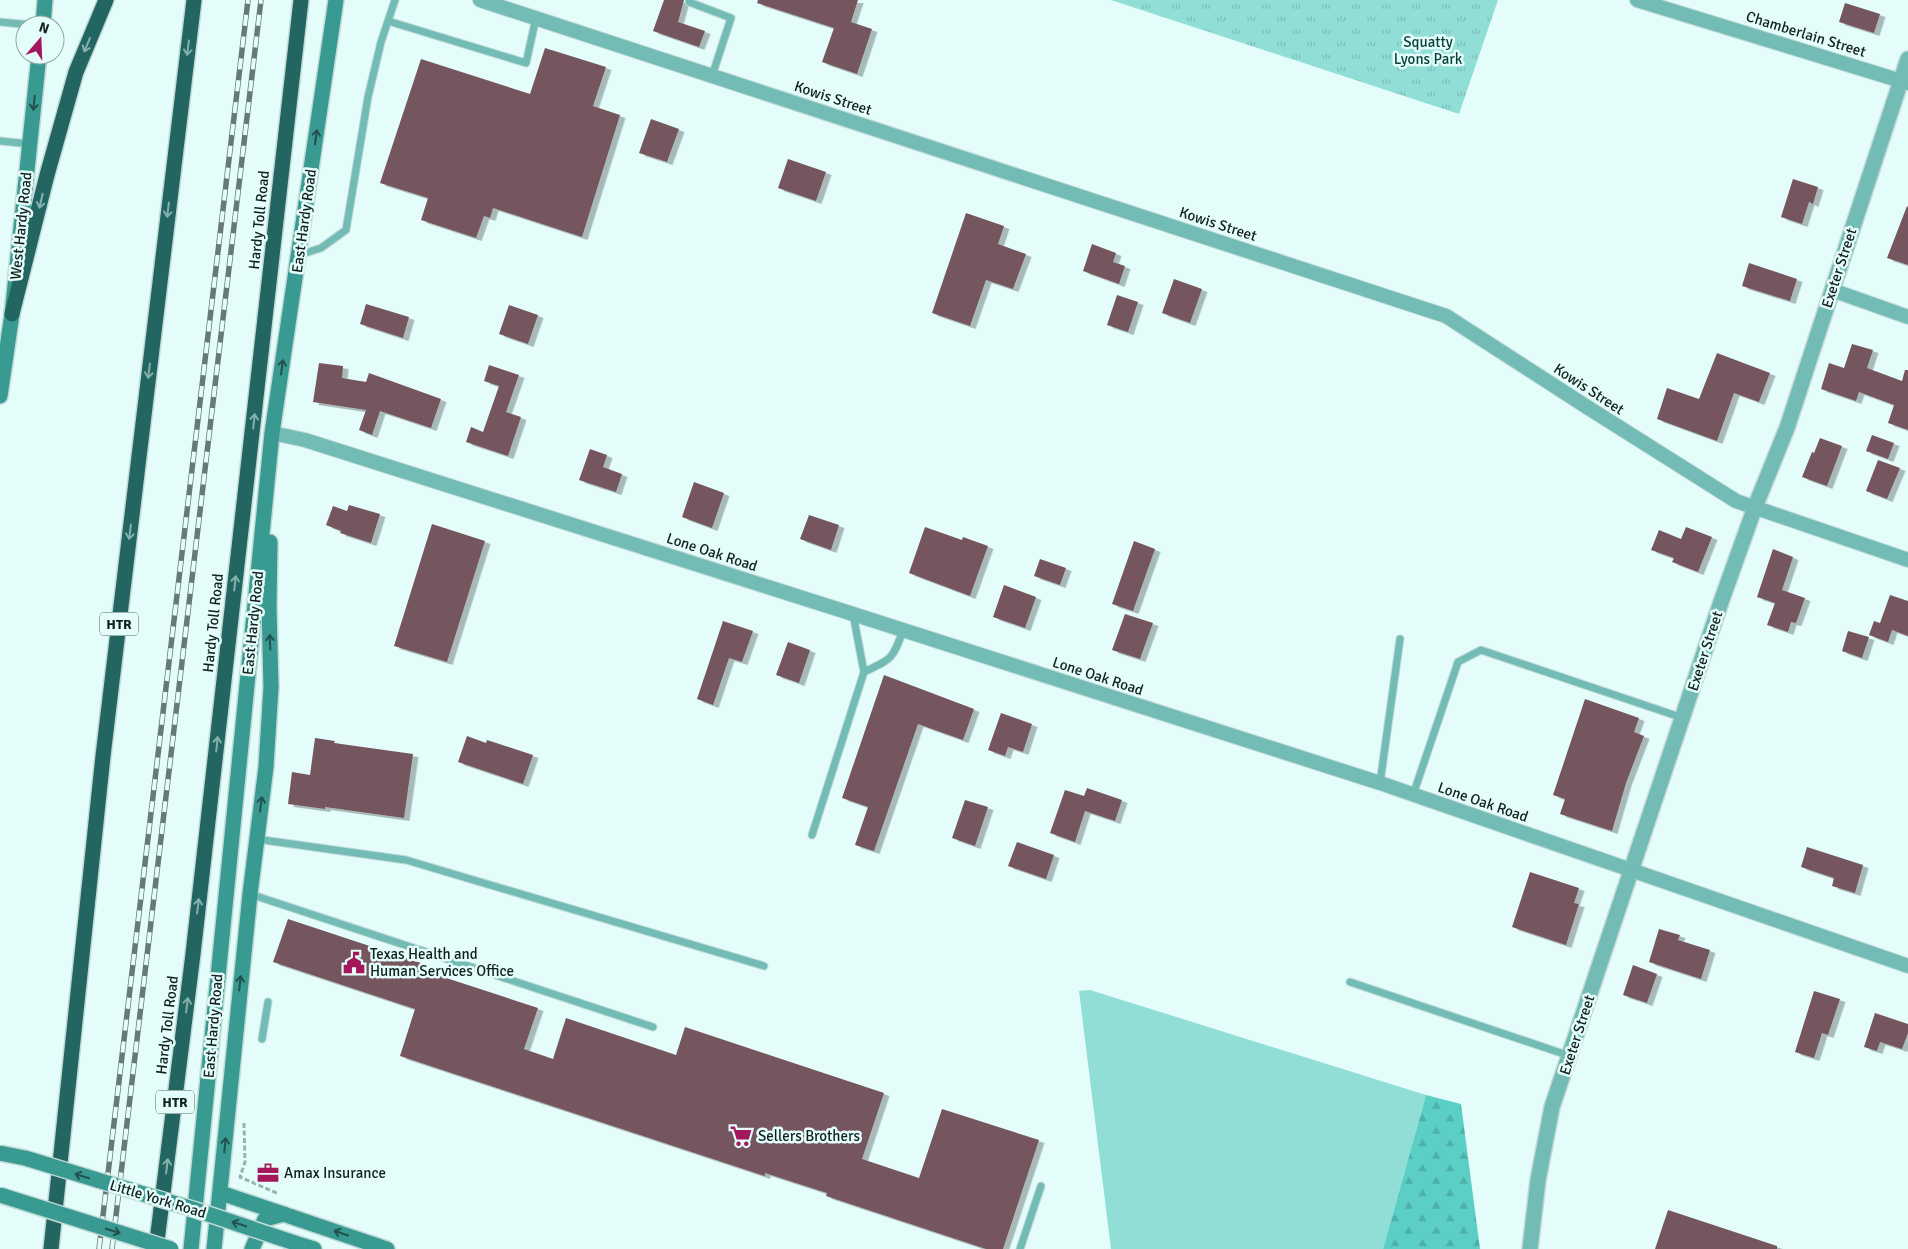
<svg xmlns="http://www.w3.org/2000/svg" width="1908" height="1249" viewBox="0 0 1908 1249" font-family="Signika,sans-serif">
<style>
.grass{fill:#90ded6}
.forest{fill:url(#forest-firs)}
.park{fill:url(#park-tufts)}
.building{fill:#75565f;filter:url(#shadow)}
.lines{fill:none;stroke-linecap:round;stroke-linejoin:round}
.service-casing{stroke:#c2dad7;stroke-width:9}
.minor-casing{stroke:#c2dad7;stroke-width:16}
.tertiary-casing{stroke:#c2dad7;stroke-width:18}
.secondary-casing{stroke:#c2dad7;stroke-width:18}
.motorway-casing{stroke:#c2dad7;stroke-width:18}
.path{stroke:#9ab0ae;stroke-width:3;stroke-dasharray:5 2.5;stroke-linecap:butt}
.service{stroke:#72bcb5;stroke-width:7}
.minor{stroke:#72bcb5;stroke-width:14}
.tertiary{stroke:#72bcb5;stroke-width:15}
.secondary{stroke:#399a92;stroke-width:15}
.motorway{stroke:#236560;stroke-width:15}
.rail-casing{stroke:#667978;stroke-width:5.5}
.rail{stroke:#e4fdfa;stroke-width:4;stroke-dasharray:11;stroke-linecap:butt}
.secondary-bridge-casing{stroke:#c2dad7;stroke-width:18;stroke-linecap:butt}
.secondary-bridge{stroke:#399a92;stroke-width:15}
.oneway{stroke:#84b1ad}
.oneway2{stroke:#22514e}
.labels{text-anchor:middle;stroke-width:5;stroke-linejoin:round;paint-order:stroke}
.shield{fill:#e4fdfa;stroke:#516361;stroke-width:1}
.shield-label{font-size:14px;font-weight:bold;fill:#122120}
.street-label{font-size:15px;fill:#122120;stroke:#e4fdfa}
.park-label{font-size:15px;fill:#073f3b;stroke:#e4fdfa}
.poi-label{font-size:15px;fill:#122120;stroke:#e4fdfa;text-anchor:start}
</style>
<defs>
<pattern id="forest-firs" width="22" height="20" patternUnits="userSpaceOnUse" patternTransform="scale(1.25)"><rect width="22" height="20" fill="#5bcfc5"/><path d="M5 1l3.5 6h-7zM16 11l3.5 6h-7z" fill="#4eb1a9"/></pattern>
<pattern id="park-tufts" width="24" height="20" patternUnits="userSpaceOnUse" patternTransform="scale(1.25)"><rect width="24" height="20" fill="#90ded6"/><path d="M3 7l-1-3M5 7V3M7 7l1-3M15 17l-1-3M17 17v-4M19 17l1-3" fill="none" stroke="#7bbeb7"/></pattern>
<filter id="shadow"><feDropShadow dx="5.5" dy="3" stdDeviation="0" flood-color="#0004"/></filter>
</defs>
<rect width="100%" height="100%" fill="#e4fdfa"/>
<path class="grass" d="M1090,990L1426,1095L1383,1249H1111L1079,991Z"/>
<path class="forest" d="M1426,1095L1461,1104L1480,1249H1383Z"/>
<path class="park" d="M1111,0H1498L1459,114Z"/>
<path class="building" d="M664,0H684L678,22L705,31L699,47L653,31Z
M758,0H858L851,22L872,29L857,74L822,62L834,28L757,3Z
M1845,3L1880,14L1874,33L1839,22Z
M545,48L606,67L593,106L620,115L582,237L493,208L490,218L484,216L476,238L421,220L428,198L380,183L421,59L530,94Z
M651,119L679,129L667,162L639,153Z
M788,159L826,172L816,201L778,188Z
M1793,179L1818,187L1813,204L1809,202L1802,224L1781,217Z
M1907,206L1908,207V265L1887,258Z
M966,213L1004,226L998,244L1026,254L1013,289L986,280L970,326L932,313Z
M1092,244L1116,253L1113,262L1125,266L1119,284L1083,271Z
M1749,263L1797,279L1790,301L1742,286Z
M1174,279L1202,289L1190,323L1162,313Z
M1117,295L1138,302L1128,332L1107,325Z
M366,304L409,317L403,338L360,324Z
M509,305L538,315L528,344L499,334Z
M1852,344L1873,350L1867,368L1902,381L1905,370H1908V430L1888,423L1894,405L1859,392L1856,401L1821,389L1829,363L1844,368Z
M1717,353L1770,373L1759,402L1734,393L1717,441L1657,419L1667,388L1699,399Z
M319,363L343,366L342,378L366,382L369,373L441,399L431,428L380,411L372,435L359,430L366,410L313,402Z
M489,365L519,375L506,412L521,417L508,456L466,442L471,427L483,432L499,386L484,381Z
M1872,435L1894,443L1888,459L1866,451Z
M1820,438L1842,446L1827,486L1802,477L1812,452L1814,453Z
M590,449L607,455L603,467L622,474L616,492L579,480Z
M1878,460L1900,468L1887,499L1866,491Z
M694,482L724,493L712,528L682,517Z
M349,505L380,514L371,543L340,533L341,531L326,525L333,506L347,511Z
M809,515L839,525L831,550L800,539Z
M432,524L485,541L447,662L394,646Z
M925,527L962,540L963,537L988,546L970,596L909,573Z
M1686,527L1712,537L1698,572L1672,562L1674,558L1651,550L1659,530L1681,539Z
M1134,541L1155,549L1133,611L1112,604Z
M1773,549L1793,557L1782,590L1805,598L1796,623L1791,622L1788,632L1767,625L1775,603L1757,597Z
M1040,559L1066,568L1060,585L1034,576Z
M1004,585L1036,597L1025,628L993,617Z
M1890,595L1908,601V636L1892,630L1888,642L1869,635L1874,621L1880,623Z
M1125,614L1153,623L1140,659L1112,650Z
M723,621L753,631L742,662L729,658L713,705L697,699Z
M1848,631L1869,637L1862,658L1842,651Z
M788,642L810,650L799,683L776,675Z
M884,675L974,709L963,740L918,724L874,851L855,845L868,807L842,798Z
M1585,699L1639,718L1634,732L1644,736L1626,783L1612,831L1560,814L1565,799L1553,795Z
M1001,713L1032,724L1023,752L1008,747L1005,756L988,750Z
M467,736L486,743L487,740L533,755L523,784L458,762Z
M315,738L335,741L334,743L413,754L404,818L325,807V809L288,804L292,772L310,775Z
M1087,788L1122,800L1115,821L1085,811L1075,842L1050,833L1065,790L1084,796Z
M965,800L988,807L975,846L952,838Z
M1017,842L1054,855L1046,879L1008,866Z
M1807,847L1863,865L1855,893L1832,886L1834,878L1801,867Z
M1530,872L1579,888L1574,903L1579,904L1566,945L1512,927Z
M288,919L430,966L428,972L538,1008L524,1049L553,1059L566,1018L676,1055L685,1027L884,1093L862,1159L919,1178L942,1109L1039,1140L1003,1249H986L826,1196L827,1193L765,1173V1176L400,1056L415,1009L273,962Z
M1659,929L1680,935L1678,940L1710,950L1701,979L1649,962Z
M1633,965L1657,974L1647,1003L1623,995Z
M1814,991L1840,999L1828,1035L1822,1033L1814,1058L1795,1052Z
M1875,1013L1908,1024V1033L1902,1049L1880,1042L1877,1051L1864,1047Z
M1668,1210L1777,1246V1249H1655Z"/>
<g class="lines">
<g class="service-casing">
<path id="service" d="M690,0L689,2L731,18L712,76
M388,21L526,63L536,18
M0,22L31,25
M0,141L30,144
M299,255L321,248L346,230L368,97L381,42L395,0
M864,672C892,659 893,659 903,630
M1380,783L1400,639
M1413,795L1458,662L1481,650L1683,718
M812,835L864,672L853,614
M256,839L406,860L764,966
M250,894L653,1027
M1350,982L1570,1056
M262,1039L268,1002
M1020,1249L1041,1186"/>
</g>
<g class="minor-casing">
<path id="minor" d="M480,0L1446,316L1587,407L1736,501L1908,560
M1637,0L1908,83
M1832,290L1908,317
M272,433L305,440L853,614L1380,783L1908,966"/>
</g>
<g class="tertiary-casing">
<path id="tertiary" d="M1530,1249L1538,1180L1552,1107L1721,602L1755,507L1787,428L1908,59"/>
</g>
<g class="secondary-casing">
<path id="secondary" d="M43,25L45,0
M0,396L12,314L39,55
M221,1193L387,1249
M301,1245L314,1249
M191,1249L272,433L336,0
M214,1249L250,894L266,767L271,687L269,607L270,542
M252,1249L265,1219L284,1214"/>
</g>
<g class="motorway-casing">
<path id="motorway" d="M12,314L47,175L76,72L106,0
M51,1249L103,756L194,0
M156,1249L193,954L301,0"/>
</g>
<path class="path" d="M244,1123L245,1162L240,1177L279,1194"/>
<use href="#service" class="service"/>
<use href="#minor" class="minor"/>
<use href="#tertiary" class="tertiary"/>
<use href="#secondary" class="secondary"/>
<use href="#motorway" class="motorway"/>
<g class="rail-casing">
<path id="rail" d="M99,1249L248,0
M112,1249L261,0"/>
</g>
<use href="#rail" class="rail"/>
<g class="secondary-bridge-casing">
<path id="secondary-bridge" d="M0,1153L25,1158L196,1210L301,1245
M0,1195L171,1249"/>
</g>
<use href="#secondary-bridge" class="secondary-bridge"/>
</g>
<defs><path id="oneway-shaft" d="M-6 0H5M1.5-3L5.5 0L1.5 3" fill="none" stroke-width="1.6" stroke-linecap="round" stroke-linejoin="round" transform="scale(1.25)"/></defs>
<g class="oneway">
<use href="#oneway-shaft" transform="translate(87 45) rotate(113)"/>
<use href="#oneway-shaft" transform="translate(188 48) rotate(97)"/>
<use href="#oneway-shaft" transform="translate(41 201) rotate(103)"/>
<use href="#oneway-shaft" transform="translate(168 210) rotate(97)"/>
<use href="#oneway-shaft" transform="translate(149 371) rotate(97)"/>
<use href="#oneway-shaft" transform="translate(254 421) rotate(-84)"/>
<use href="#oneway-shaft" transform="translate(130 532) rotate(97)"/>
<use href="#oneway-shaft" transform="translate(235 583) rotate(-84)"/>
<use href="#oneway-shaft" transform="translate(217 744) rotate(-84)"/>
<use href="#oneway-shaft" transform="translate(198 906) rotate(-83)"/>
<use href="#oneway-shaft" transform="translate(187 1005) rotate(-83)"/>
<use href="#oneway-shaft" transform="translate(167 1166) rotate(-83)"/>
</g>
<g class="oneway2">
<use href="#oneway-shaft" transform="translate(34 103) rotate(96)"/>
<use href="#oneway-shaft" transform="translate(316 137) rotate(-82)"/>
<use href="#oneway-shaft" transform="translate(282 367) rotate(-82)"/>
<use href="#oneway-shaft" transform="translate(270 642) rotate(-92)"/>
<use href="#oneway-shaft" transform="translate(261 804) rotate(-82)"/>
<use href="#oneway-shaft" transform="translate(240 983) rotate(-84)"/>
<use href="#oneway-shaft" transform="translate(225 1145) rotate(-84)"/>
<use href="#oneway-shaft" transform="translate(82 1176) rotate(-163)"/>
<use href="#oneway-shaft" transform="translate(239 1224) rotate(-162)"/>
<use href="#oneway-shaft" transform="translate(113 1231) rotate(17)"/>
<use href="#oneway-shaft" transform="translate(341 1233) rotate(-161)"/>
</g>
<defs>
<g id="civic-bare" transform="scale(1.725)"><path d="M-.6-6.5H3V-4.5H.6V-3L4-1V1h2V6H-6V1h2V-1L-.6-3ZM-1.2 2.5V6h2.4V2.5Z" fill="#a4175b" stroke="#e4fdfa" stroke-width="2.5" paint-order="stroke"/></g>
<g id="supermarket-bare" transform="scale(1.725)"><path d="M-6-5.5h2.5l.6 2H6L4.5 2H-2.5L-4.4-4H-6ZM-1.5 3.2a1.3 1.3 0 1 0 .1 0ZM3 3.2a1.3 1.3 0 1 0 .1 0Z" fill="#a4175b" stroke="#e4fdfa" stroke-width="2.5" paint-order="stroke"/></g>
<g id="office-bare" transform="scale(1.725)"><path d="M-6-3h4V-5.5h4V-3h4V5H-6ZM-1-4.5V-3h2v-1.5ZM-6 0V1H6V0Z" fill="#a4175b" stroke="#e4fdfa" stroke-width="2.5" paint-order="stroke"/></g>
</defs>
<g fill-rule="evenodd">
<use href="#civic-bare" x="354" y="963"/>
<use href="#supermarket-bare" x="741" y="1136"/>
<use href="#office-bare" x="268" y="1173"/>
</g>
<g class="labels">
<g class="shield">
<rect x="100" y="612.5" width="38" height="23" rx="4"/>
<rect x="156" y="1090.5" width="38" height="23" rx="4"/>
</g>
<g class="shield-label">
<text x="119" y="629">HTR</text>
<text x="175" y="1107">HTR</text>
</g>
<g class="street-label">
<text transform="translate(1806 34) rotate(17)" y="5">Chamberlain Street</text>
<text transform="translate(833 98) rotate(18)" y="5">Kowis Street</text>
<text transform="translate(259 220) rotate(-84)" y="5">Hardy Toll Road</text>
<text transform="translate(304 221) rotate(-82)" y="5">East Hardy Road</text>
<text transform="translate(1218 224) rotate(18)" y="5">Kowis Street</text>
<text transform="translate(21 226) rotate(-84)" y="5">West Hardy Road</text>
<text transform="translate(1839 268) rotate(-72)" y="5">Exeter Street</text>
<text transform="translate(1589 389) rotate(33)" y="5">Kowis Street</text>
<text transform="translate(712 552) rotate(18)" y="5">Lone Oak Road</text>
<text transform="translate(213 623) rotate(-84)" y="5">Hardy Toll Road</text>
<text transform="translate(253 623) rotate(-84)" y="5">East Hardy Road</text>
<text transform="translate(1705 651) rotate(-72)" y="5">Exeter Street</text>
<text transform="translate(1098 676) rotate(18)" y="5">Lone Oak Road</text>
<text transform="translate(1483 802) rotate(19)" y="5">Lone Oak Road</text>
<text transform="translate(167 1025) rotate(-83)" y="5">Hardy Toll Road</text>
<text transform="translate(213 1026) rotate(-85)" y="5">East Hardy Road</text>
<text transform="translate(1577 1035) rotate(-72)" y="5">Exeter Street</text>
<text transform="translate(158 1199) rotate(17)" y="5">Little York Road</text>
</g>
<g class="park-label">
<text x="1428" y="47">Squatty<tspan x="1428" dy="17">Lyons Park</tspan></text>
</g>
<g class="poi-label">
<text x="370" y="959">Texas Health and<tspan x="370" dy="17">Human Services Office</tspan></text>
<text x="758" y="1141">Sellers Brothers</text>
<text x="284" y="1178">Amax Insurance</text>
</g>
</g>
<g transform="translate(40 40) rotate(19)"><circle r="24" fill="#e4fdfa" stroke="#90a5a3"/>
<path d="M0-4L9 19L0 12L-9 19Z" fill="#a4175b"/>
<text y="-8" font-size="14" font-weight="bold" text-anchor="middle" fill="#122120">N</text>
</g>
</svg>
